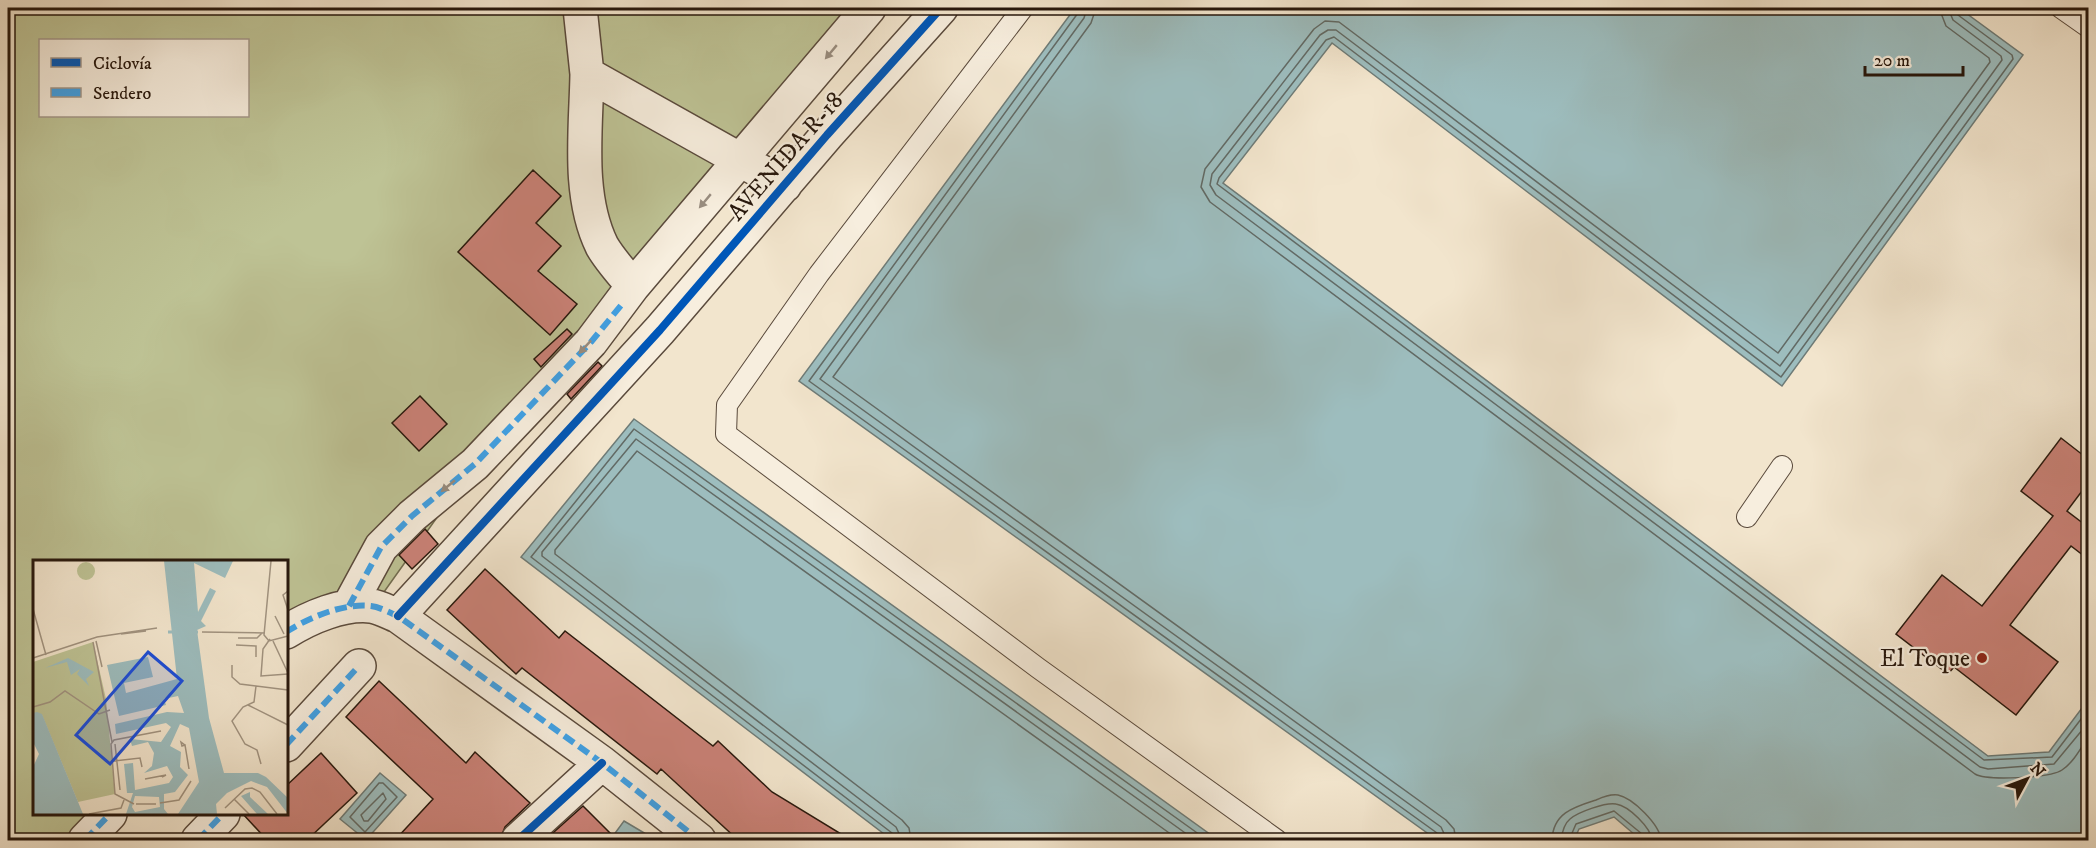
<svg xmlns="http://www.w3.org/2000/svg" width="2096" height="848" viewBox="0 0 2096 848" font-family="'IM FELL DW Pica',serif">
<style>
.green{fill:#bec395;stroke:#726d50;stroke-width:1.5;fill-rule:evenodd}
.water{fill:#9dbdbe;stroke:#6e7b77;stroke-width:1.5}
.lines{fill:none;stroke-linecap:round;stroke-linejoin:round}
.shore{stroke:#626a65;stroke-width:1.5}
.building{fill:#cb8278;stroke:#27170c;stroke-width:1.5}
.service-casing{stroke:#5a4a3c;stroke-width:22}
.minor-casing{stroke:#5a4a3c;stroke-width:36}
.service{stroke:#f7eede;stroke-width:20}
.minor{stroke:#f7eede;stroke-width:33}
.quiet{stroke:#3ea2e9;stroke-width:6;stroke-dasharray:12 6;stroke-linecap:butt}
.cycleway-casing{stroke:#f7eede;stroke-width:11}
.cycleway{stroke:#0057b8;stroke-width:8}
.oneway{fill:#998d80}
.poi-dot{fill:#8f2418;stroke:#f7eede;stroke-width:2}
.labels{text-anchor:middle;stroke-width:4.5;stroke-linejoin:round;paint-order:stroke}
.street-label{font-size:24px;fill:#27170c;stroke:#f7eede}
.poi-label{font-size:24px;fill:#27170c;stroke:#f7eede;text-anchor:end}
.inset-river{fill:none;stroke:#9dbdbe;stroke-width:3}
.inset-road{fill:none;stroke:#a19380;stroke-width:1.5}
.view{fill:#1d4ed8;fill-opacity:0.15;stroke:#1d4ed8;stroke-width:3}
.inset-edge{fill:none;stroke:#27170c;stroke-width:3}
</style>
<rect width="100%" height="100%" fill="#f2e5cd"/>
<filter id="stains"><feTurbulence type="fractalNoise" baseFrequency=".00333" numOctaves="4"/><feColorMatrix values="0 0 0 0 .2 0 0 0 0 .09 0 0 0 0 .02 0 0 0 .5 -.17"/></filter>
<radialGradient id="worn" r=".72"><stop offset=".6" stop-color="#630" stop-opacity="0"/><stop offset="1" stop-color="#630" stop-opacity=".3"/></radialGradient>
<path class="green" d="M8,8H869L475,464L374,606L287,632L286,562H34V814H110L85,840H8ZM40,40H248V116H40Z"/>
<path class="water" d="M1075,8H1959L2023,55L1782,386L1332,43L1223,183L1988,756L2049,752L2088,700V840H1641L1614,817L1579,829L1574,840H1437L799,381Z
M634,419L1218,840H892L521,557Z
M380,773L406,795L366,840L340,819Z
M624,821L651,837L648,840H610Z"/>
<g class="lines">
<path class="shore" d="M1079,8L1078,13L809,381L1437,833L1440,840
M1087,8L1084,18L820,379L1441,827L1447,840
M1096,8L1091,23L833,377L1446,820L1454,829L1456,840
M1939,8L1946,26L1989,58L1990,62L1778,353L1339,22L1325,21L1314,29L1205,169L1201,187L1210,202L1975,774C1987,781 2050,778 2062,770C2073,763 2081,748 2088,737
M1948,8L1953,20L2001,56L2002,60L1780,366L1336,30H1328L1320,35L1212,174L1210,185L1216,195L1980,767L1988,769L2054,764L2088,723
M1956,8L1958,15L2012,55L2013,59L1781,377L1334,37L1326,40L1219,178L1217,184L1984,760L2052,757L2088,710
M379,783H383L397,797L365,832L350,817Z
M383,793L386,799L368,821H364L361,815Z
M895,840L892,833L531,557L634,429L1207,840
M902,840L896,827L542,556V552L636,439L1195,840
M911,840L909,828L902,820L555,554V550L637,451L1179,840
M1552,840C1553,813 1574,807 1596,800C1603,797 1610,794 1618,795C1633,798 1660,825 1661,840
M1561,840C1562,833 1565,823 1570,819C1578,812 1606,802 1616,804C1629,806 1651,828 1652,840
M1569,840L1576,824L1614,811L1642,834L1644,840"/>
</g>
<path class="building" d="M533,170L561,196L536,223L561,246L538,271L577,304L550,335L458,252Z
M567,329L572,334L541,367L534,359Z
M598,362L602,366L571,399L567,394Z
M420,396L447,424L419,451L392,423Z
M2061,438L2088,459V483L2067,511L2088,527V559L2071,546L2010,625L2058,662L2016,715L1954,667L1948,674L1896,634L1942,575L1982,606L2053,516L2021,491Z
M425,529L438,544L412,569L399,555Z
M485,569L559,638L565,631L713,746L718,741L772,792L851,840H738L661,769L657,774L522,668L516,674L447,610Z
M379,681L466,763L475,752L530,803L505,827L500,840H395L433,799L346,717Z
M321,753L357,793L307,840H267L242,813H286V786Z
M583,806L617,840H545Z"/>
<g class="lines">
<g class="service-casing">
<path id="service" d="M1023,8L819,274L727,405L726,434L1038,668L1277,840
M2061,8L2088,27
M1747,517L1782,466"/>
</g>
<g class="minor-casing">
<path id="minor" d="M580,8L587,74L785,185
M587,74C586,130 577,195 602,246C610,260 623,274 633,286
M349,606L381,547L412,516L475,464L591,342L633,286L869,8
M398,616L660,330L827,135L941,8
M286,632C310,617 343,603 371,606C380,607 390,613 398,616L602,763L699,840
M286,745L359,666
M85,840L110,814
M198,840L223,814
M518,840L602,763"/>
</g>
<use href="#service" class="service"/>
<use href="#minor" class="minor"/>
<path class="quiet" d="M349,606L381,547L412,516L475,464L591,342L623,303
M286,632C310,617 343,603 371,606C380,607 390,613 398,616L602,763L699,840
M286,745L359,666
M85,840L110,814
M198,840L223,814"/>
<g class="cycleway-casing">
<path id="cycleway" d="M398,616L660,330L827,135L941,8
M518,840L602,763"/>
</g>
<use href="#cycleway" class="cycleway"/>
</g>
<defs><path id="oneway-solid" d="M-6-.8H1V-3.2L6.5 0L1 3.2V.8H-6Z" transform="scale(1.5)"/></defs>
<g class="oneway">
<use href="#oneway-solid" transform="translate(831 52) rotate(130)"/>
<use href="#oneway-solid" transform="translate(705 201) rotate(130)"/>
<use href="#oneway-solid" transform="translate(585 347) rotate(133)"/>
<use href="#oneway-solid" transform="translate(448 486) rotate(140)"/>
</g>
<circle class="poi-dot" cx="1982" cy="658" r="6"/>
<g class="labels">
<g class="street-label">
<text transform="translate(785 156) rotate(-49)" y="8">AVENIDA R-18</text>
</g>
<g class="poi-label">
<text x="1970" y="666">El Toque</text>
</g>
</g>
<g transform="translate(33 560)">
<rect width="255" height="255" fill="#f2e5cd"/>
<path d="M44 11a9 9 0 1 1 18 0a9 9 0 1 1-18 0ZM60,82L73,139L82,234L45,242L9,155L0,153V102Z" fill="#bec395"/>
<path d="M131,1H200L192,18L161,3L165,52L177,28L183,31L168,61L173,66L164,70L176,158L191,213H225L233,217L255,238V254L234,227L218,221L194,233L183,244L184,254H145L166,222L156,168L147,164L137,186L148,192L147,207L155,215L142,232L131,234V249L135,254H93L100,233H94L91,204L100,203L102,230L136,223L140,217L134,206L111,213L119,206L121,193L115,182L99,186L97,179L128,182L138,167L133,163L83,174L82,164L134,152L151,153L145,136L131,139L133,145L86,156L74,105L115,97L120,117L91,123L93,133L144,119ZM102,236L126,237L127,247L102,252L99,247ZM35,98L61,112L53,119L56,126L44,114L47,109L38,115L34,102L12,108ZM4,152L9,154L50,254H0V207L6,194L0,182V153ZM217,232V237L235,254H224L208,236Z" fill="#9dbdbe" fill-rule="evenodd"/>
<path class="inset-river" d="M135,72H165"/>
<path class="inset-road" d="M238,1L231,75L236,81L255,76M255,31L250,35L255,50M0,49L13,95M242,56L251,74M169,72L232,73M88,74L113,71M205,78H224L229,73M237,79L230,89L228,116L255,114M63,81L69,107M240,81L255,113M60,82L79,182M203,85L223,86V97M0,98L64,77L124,68M199,105V117L207,124L255,130M223,126L221,142L210,147L199,161L212,184L224,190L228,204M215,145L255,165M0,147L17,142L32,131L66,154L77,150M82,184L87,230M152,185L148,182L149,186L152,185L156,209M81,201L107,198L109,207M112,219L133,215L129,217M201,239L216,254M127,243L146,240L158,221M101,244L82,234L78,184L81,180L128,171M103,244H123M192,248L212,229L219,228L227,232L244,254M56,254L88,248L91,240"/>
<path class="view" d="M115,92L149,121L77,204L43,175Z"/>
<rect width="255" height="255" class="inset-edge"/>
</g>
<rect width="2096" height="848" fill="none" stroke="#f2e5cd" stroke-width="30"/>
<rect x="9" y="9" width="2078" height="830" fill="none" stroke="#27170c" stroke-width="3"/>
<rect x="15" y="15" width="2066" height="818" fill="none" stroke="#27170c" stroke-width="1.5"/>
<rect x="39" y="39" width="210" height="78" fill="#f7eede" stroke="#a4988a" stroke-width="1.5"/>
<rect x="51" y="58" width="30" height="9" fill="#0057b8" stroke="#a4988a" stroke-width="1.5"/>
<text x="93" y="69" font-size="18" fill="#27170c">Ciclovía</text>
<rect x="51" y="88" width="30" height="9" fill="#3ea2e9" stroke="#a4988a" stroke-width="1.5"/>
<text x="93" y="99" font-size="18" fill="#27170c">Sendero</text>
<g transform="translate(2027 779) rotate(49)" stroke="#f7eede" stroke-width="4.5" paint-order="stroke">
<path d="M0-4.5L10 22L0 15L-10 22Z" fill="#27170c"/>
<text y="-9" font-size="16" font-weight="bold" text-anchor="middle" fill="#27170c">N</text>
</g>
<path d="M1865 66v9h98v-9" fill="none" stroke="#27170c" stroke-width="3"/>
<text x="1874" y="66" font-size="18" fill="#27170c" stroke="#f7eede" stroke-width="4.5" paint-order="stroke">20 m</text>
<rect width="100%" height="100%" filter="url(#stains)"/>
<rect width="100%" height="100%" fill="url(#worn)"/>
</svg>
